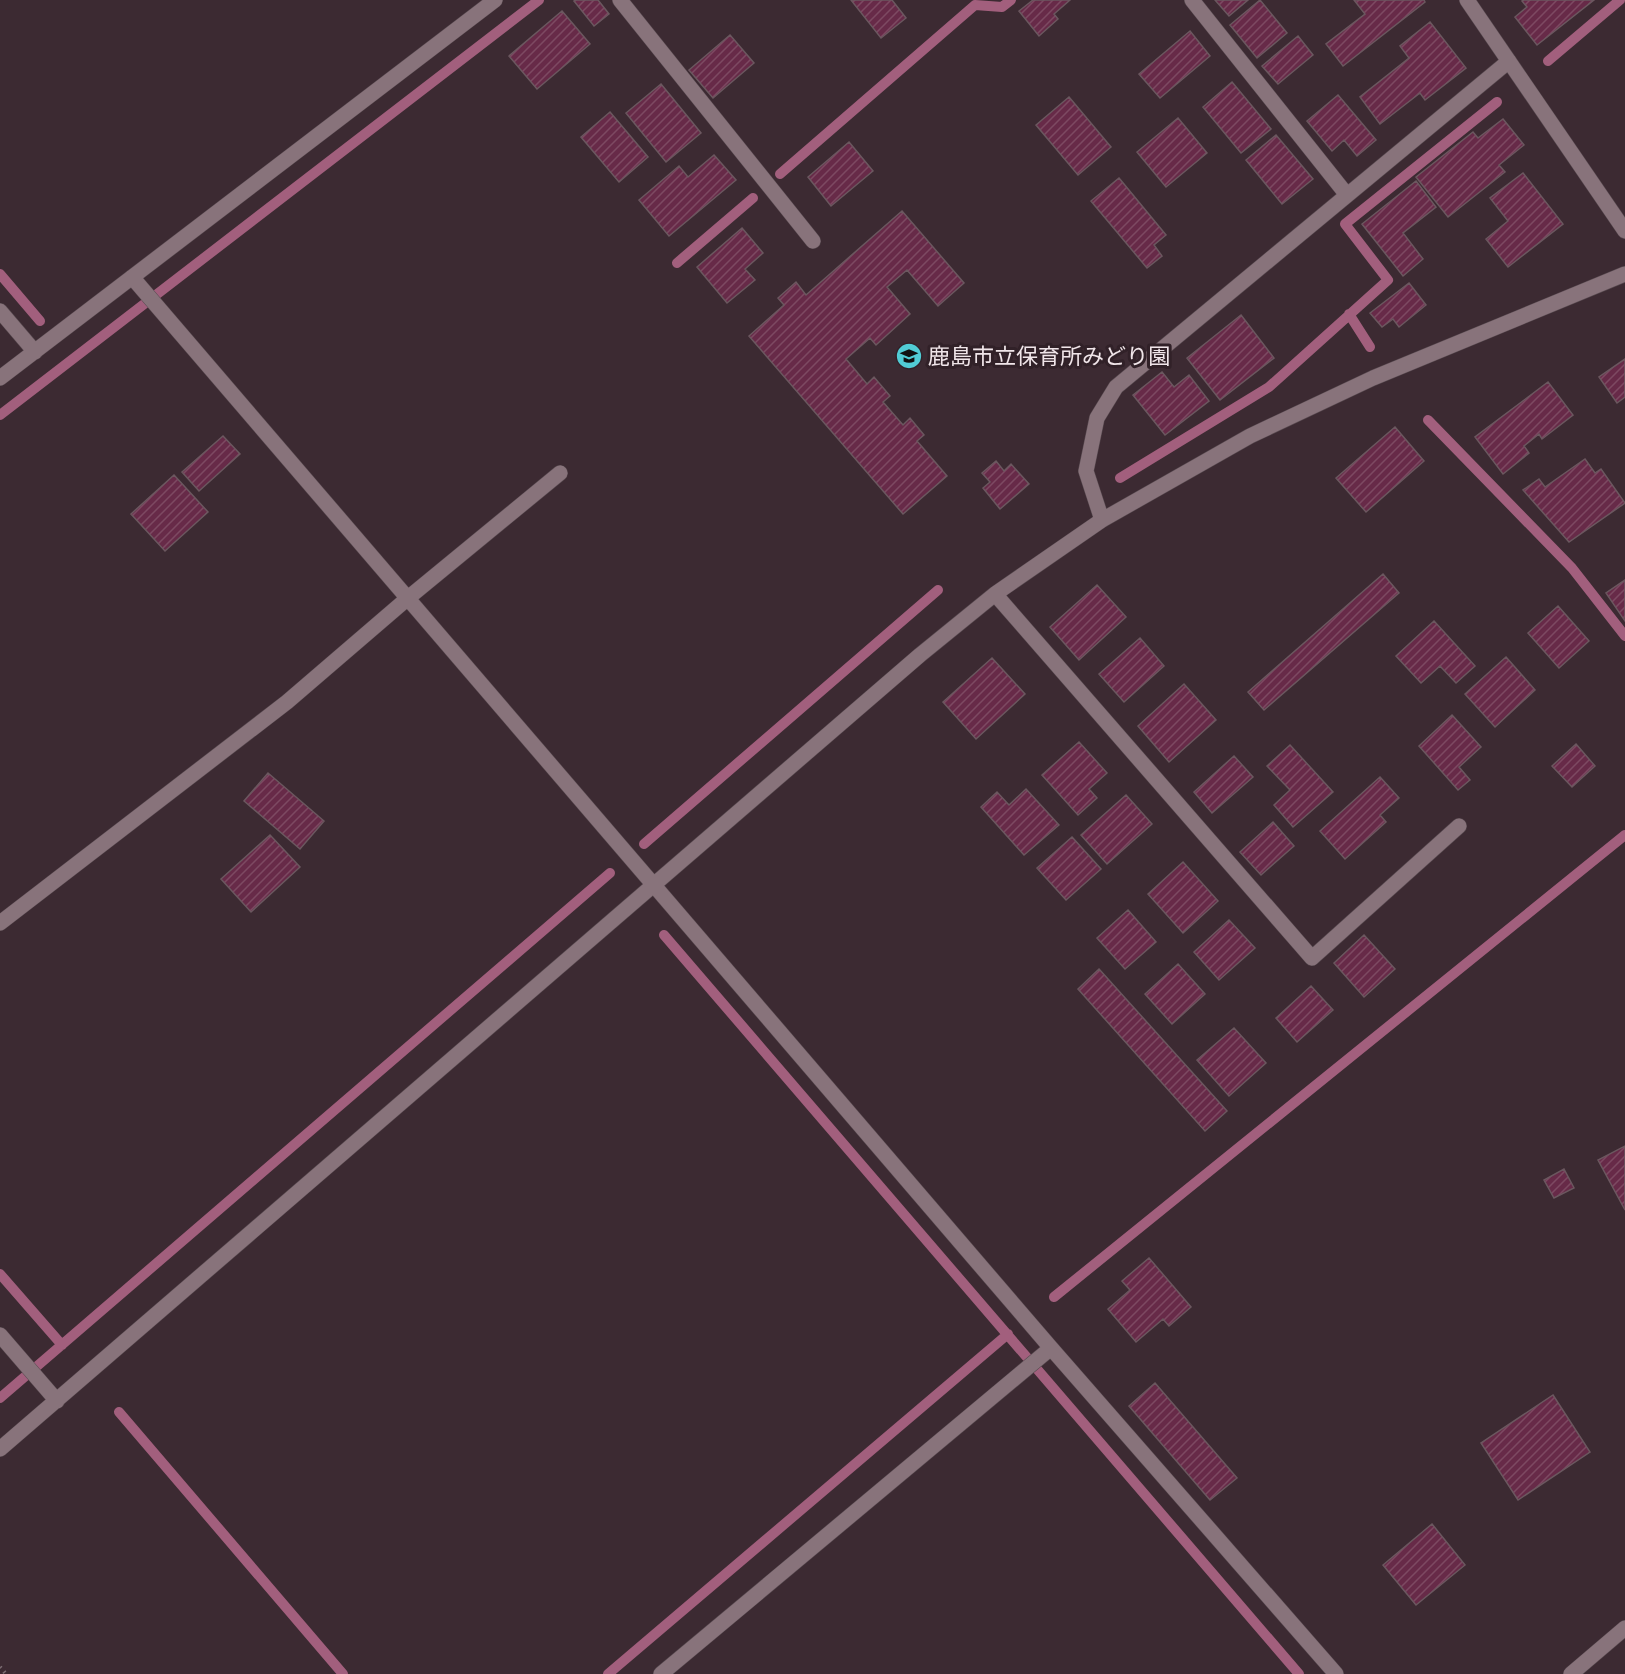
<svg xmlns="http://www.w3.org/2000/svg" width="1625" height="1674" viewBox="0 0 1625 1674" font-family="Signika,'Noto Sans JP',sans-serif">
<style>
.lines{fill:none;stroke-linecap:round;stroke-linejoin:round}
.stream{stroke:#a25f7d;stroke-width:10}
.building{fill:url(#building-hatch);stroke:#6b575f;stroke-width:1.5}
.minor-casing{stroke:#584a50;stroke-width:16}
.path{stroke:#7b6c72;stroke-width:4;stroke-dasharray:1.5 4.5;stroke-linecap:butt}
.minor{stroke:#88737b;stroke-width:15}
.labels{text-anchor:middle;stroke-width:6;stroke-linejoin:round;paint-order:stroke}
.poi-label{font-size:22px;fill:#f0e5e9;stroke:#312128;text-anchor:start}
</style>
<defs>
<pattern id="building-hatch" width="6" height="6" patternUnits="userSpaceOnUse" patternTransform="scale(1.5)"><rect width="6" height="6" fill="#672a48"/><path d="M-1 1l2-2M0 6l6-6M5 7l2-2" fill="none" stroke="#7d4962"/></pattern>
</defs>
<rect width="100%" height="100%" fill="#3c2a32"/>
<g class="lines">
<path class="stream" d="M1548,61L1620,0
M780,174L975,5L1002,7L1011,0
M677,263L753,198
M0,274L40,321
M1349,314L1370,347
M0,415L539,0
M1428,420L1572,568L1625,636
M1120,478L1269,387L1388,280L1345,224L1497,102
M644,844L938,590
M664,935L1299,1674
M0,1274L62,1345
M1054,1297L1625,835
M0,1398L610,873
M119,1412L343,1674
M608,1674L1008,1334"/>
</g>
<path class="building" d="M575,0H598L609,14L594,26L574,1Z
M851,0H892L906,18L881,38Z
M1033,0H1070L1054,14L1058,19L1039,36L1019,11Z
M1215,0H1248L1229,16Z
M1260,0L1287,33L1257,58L1230,25Z
M1354,0H1424L1425,2L1343,66L1326,44L1365,14Z
M1524,0H1594L1537,45L1515,17L1527,7L1522,1Z
M562,11L590,44L537,89L509,56Z
M1430,22L1466,68L1425,100L1420,93L1380,124L1360,97L1409,58L1400,46Z
M1190,31L1210,56L1160,98L1139,74Z
M730,35L754,63L713,98L689,70Z
M1298,36L1313,55L1278,84L1262,66Z
M1232,82L1271,129L1241,153L1203,107Z
M661,84L701,133L666,162L626,113Z
M1338,95L1376,140L1357,156L1344,140L1332,151L1307,121Z
M1069,97L1111,147L1078,175L1036,125Z
M610,112L648,157L619,182L581,137Z
M1178,118L1207,153L1166,187L1137,152Z
M1503,119L1524,145L1499,165L1505,172L1448,217L1416,177L1473,132L1478,138Z
M1276,135L1313,179L1282,204L1246,160Z
M849,142L873,171L831,206L808,177Z
M714,155L736,180L669,236L639,200L679,166L688,177Z
M1523,173L1563,224L1508,267L1486,239L1508,221L1490,198Z
M1119,178L1166,235L1154,245L1162,256L1147,268L1091,201Z
M1416,181L1436,207L1403,233L1423,259L1403,276L1362,224Z
M902,211L964,283L938,306L907,270L887,287L910,314L876,345L870,338L846,359L867,384L874,377L890,396L883,402L903,425L910,418L924,435L917,441L947,476L903,514L749,336L784,305L778,298L796,282L806,295Z
M742,228L763,253L745,269L755,280L727,303L697,267Z
M1409,283L1426,305L1399,327L1393,319L1382,327L1370,313Z
M1241,315L1274,358L1220,400L1187,358Z
M1625,359V397L1617,403L1599,377Z
M1162,372L1174,387L1189,375L1209,401L1165,435L1133,395Z
M1548,382L1573,415L1542,439L1539,434L1524,446L1529,453L1503,474L1475,437Z
M1395,427L1424,461L1366,512L1336,478Z
M223,436L240,454L199,491L182,472Z
M1585,459L1595,473L1601,469L1625,503L1569,542L1523,490L1539,479L1545,487Z
M996,461L1004,471L1011,464L1029,484L1000,509L983,488L990,482L982,473Z
M174,475L208,512L165,551L131,514Z
M1383,574L1399,593L1264,710L1248,692Z
M1625,580V621L1606,593Z
M1097,585L1126,617L1079,660L1050,627Z
M1558,606L1589,641L1559,668L1528,633Z
M1434,621L1475,666L1456,683L1440,666L1421,683L1396,656Z
M1140,638L1164,666L1124,702L1099,674Z
M1506,657L1535,690L1495,727L1465,694Z
M992,658L1025,694L976,739L943,702Z
M1184,684L1216,720L1169,762L1138,726Z
M1452,715L1481,747L1459,767L1470,780L1458,790L1419,746Z
M1079,742L1107,773L1089,789L1097,798L1078,815L1042,775Z
M1576,744L1595,766L1572,787L1552,766Z
M1290,745L1333,792L1293,827L1274,805L1290,790L1267,766Z
M1234,756L1253,777L1212,813L1194,792Z
M268,773L324,821L300,849L244,801Z
M1380,777L1399,798L1380,815L1386,822L1345,859L1320,831Z
M1026,789L1059,825L1024,855L981,807L997,792L1009,805Z
M1126,795L1152,824L1107,864L1081,835Z
M1273,822L1294,846L1261,875L1240,852Z
M270,835L300,867L251,912L221,879Z
M1072,837L1101,869L1066,900L1037,868Z
M1183,862L1218,901L1183,933L1148,894Z
M1128,910L1156,942L1125,969L1097,938Z
M1229,920L1255,948L1219,980L1194,952Z
M1364,935L1395,969L1364,997L1334,963Z
M1178,964L1205,994L1172,1024L1145,994Z
M1099,969L1227,1111L1205,1131L1078,989Z
M1311,986L1333,1010L1297,1042L1276,1018Z
M1234,1028L1266,1063L1229,1096L1197,1060Z
M1625,1146V1210L1598,1160Z
M1564,1169L1574,1188L1554,1198L1544,1180Z
M1149,1258L1191,1307L1169,1326L1163,1319L1136,1342L1108,1309L1130,1290L1122,1281Z
M1155,1383L1237,1478L1210,1500L1129,1406Z
M1553,1395L1590,1452L1518,1500L1481,1443Z
M1432,1524L1465,1565L1416,1605L1383,1565Z"/>
<g class="lines">
<g class="minor-casing">
<path id="minor" d="M620,0L813,241
M1192,0L1347,195
M1467,0L1625,231
M132,277L1051,1348L1336,1674
M0,311L35,352
M0,378L495,0
M1102,520L1086,471L1097,418L1116,387L1509,61
M995,594L1312,958L1459,826
M0,923L287,702L408,598L560,473
M0,1335L57,1401
M0,1449L920,655L995,594L1102,520L1250,436L1373,378L1625,274
M661,1674L1051,1348
M1571,1674L1625,1628"/>
</g>
<path class="path" d="M0,1667L6,1674"/>
<use href="#minor" class="minor"/>
</g>
<defs>
<g id="school-disc" transform="scale(1.35)"><circle r="9.5" fill="#51ccd5" stroke="#312128"/><path d="M0-5L7-2L0 1L-7-2ZM-4 1L0 2.5L4 1V4Q0 6-4 4Z" fill="#111"/></g>
</defs>
<g fill-rule="evenodd">
<use href="#school-disc" x="909" y="356"/>
</g>
<g class="labels">
<g class="poi-label">
<text x="928" y="364">鹿島市立保育所みどり園</text>
</g>
</g>
</svg>
